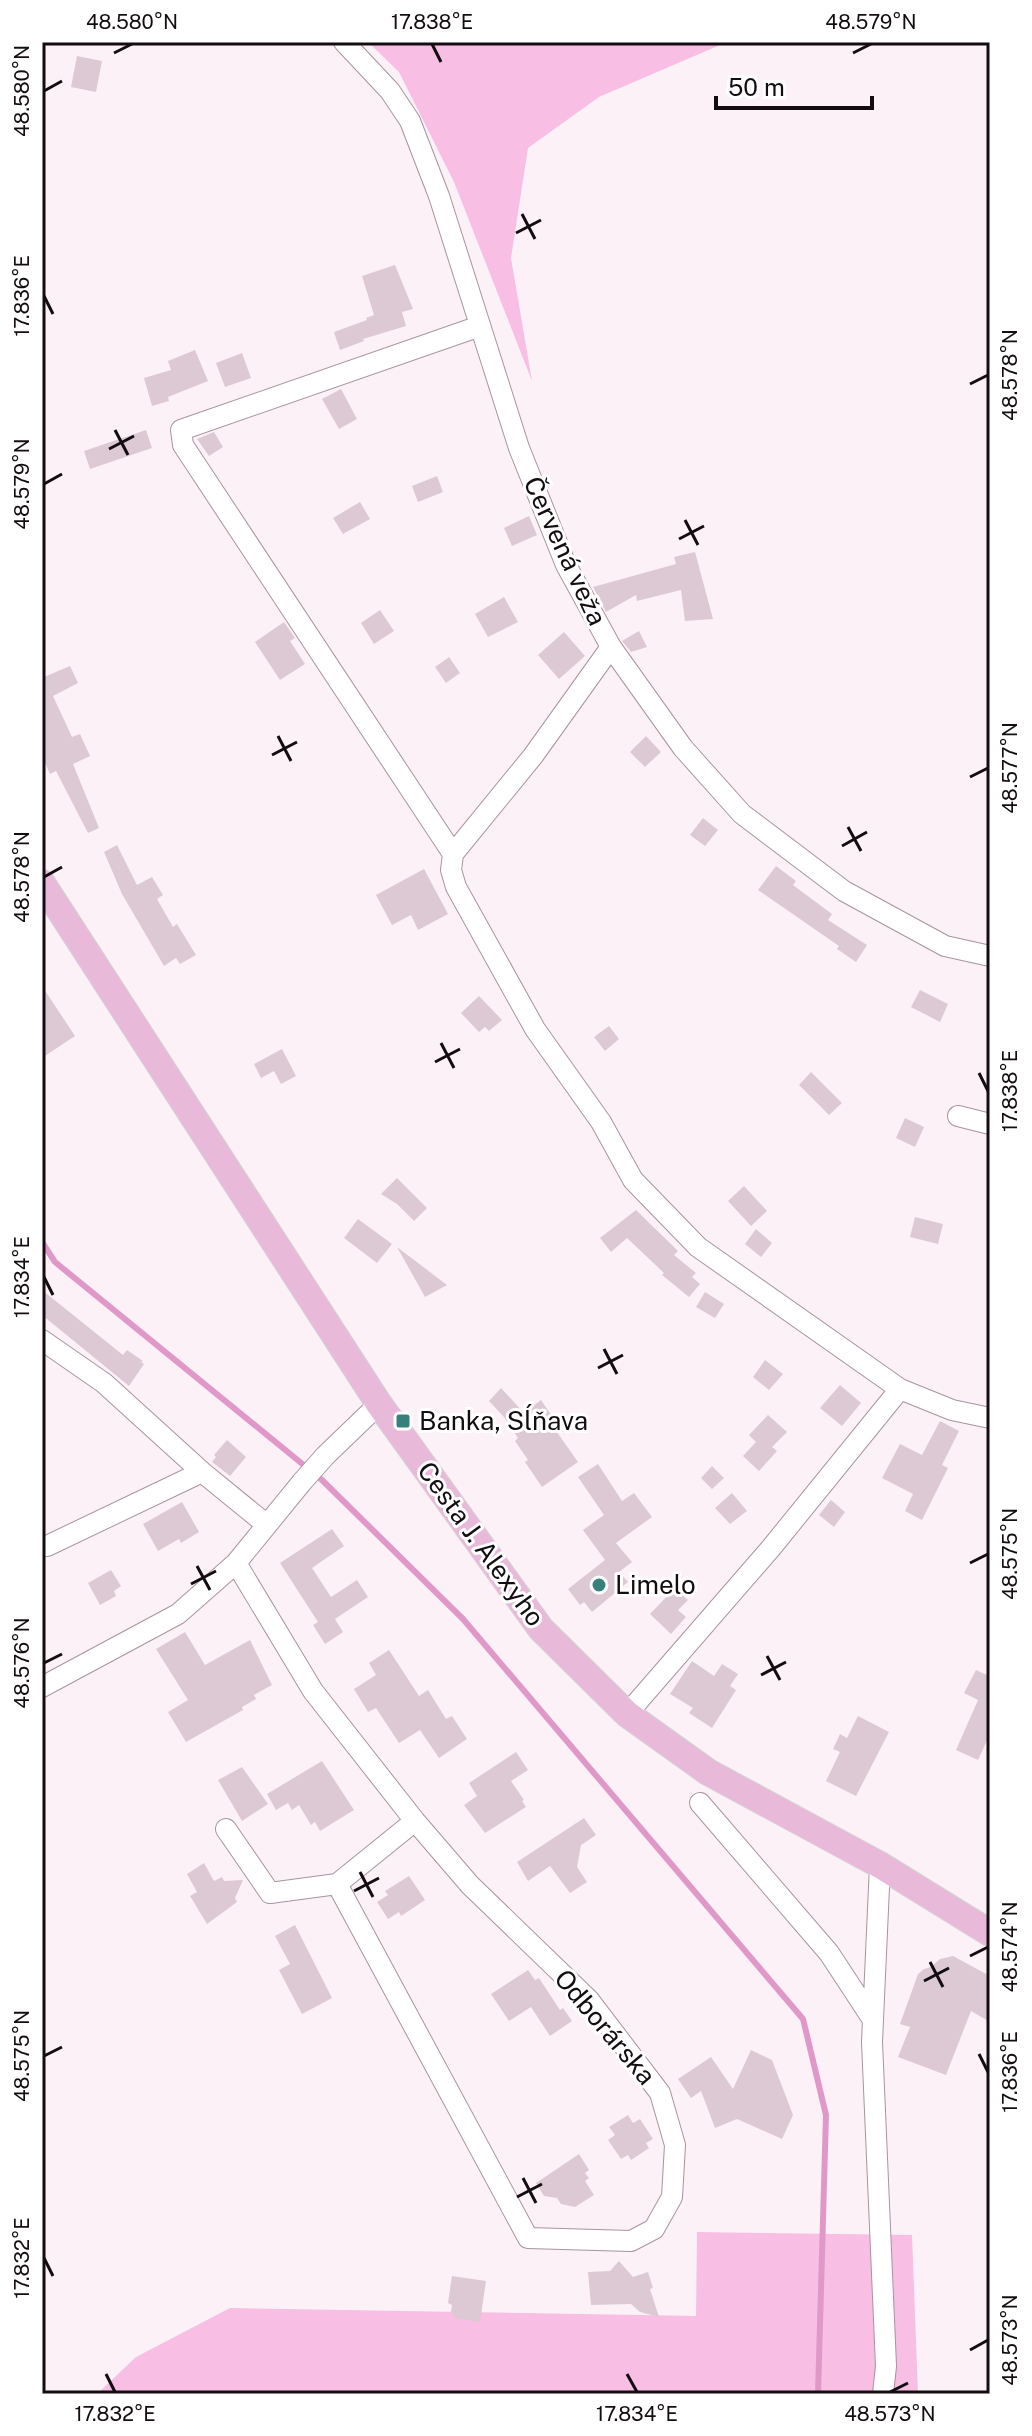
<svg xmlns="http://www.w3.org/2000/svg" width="1032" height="2436" viewBox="0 0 1032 2436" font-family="'Public Sans',sans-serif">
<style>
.green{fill:#f8bee3}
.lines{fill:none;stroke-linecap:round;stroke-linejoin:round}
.stream{stroke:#e098c8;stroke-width:6}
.building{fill:#dcc9d4}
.minor-casing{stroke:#a6949f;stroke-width:22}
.major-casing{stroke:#d5d3d4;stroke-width:28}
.minor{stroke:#fff;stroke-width:20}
.major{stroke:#e9b9da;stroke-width:26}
.ticks{fill:none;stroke:#130d11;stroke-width:3}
.poi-dot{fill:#38807c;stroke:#fff;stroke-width:3}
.labels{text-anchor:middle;stroke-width:6;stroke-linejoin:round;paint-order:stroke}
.street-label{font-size:26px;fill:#130d11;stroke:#fff}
.poi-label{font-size:26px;fill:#130d11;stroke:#fff;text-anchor:start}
.neatline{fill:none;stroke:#130d11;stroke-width:3}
.ticks-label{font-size:20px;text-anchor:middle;fill:#130d11}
</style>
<rect width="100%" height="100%" fill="#fdf1f8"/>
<path class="green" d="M368,42H727L599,97L528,148L511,258L532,381L454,182L399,72Z
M697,2232L912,2235L918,2394H97L136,2357L230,2308L696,2316Z"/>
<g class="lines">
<path class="stream" d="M42,1242L55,1262L322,1480L463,1619L803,2019L826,2115L818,2394"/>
</g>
<path class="building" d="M77,56L102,61L96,92L71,87Z
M395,265L413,309L402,312L406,326L363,339L364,341L340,350L334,332L367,320L366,318L374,315L362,276Z
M195,350L208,381L168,397L169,401L152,406L144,378L171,370L168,361Z
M242,353L251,378L225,387L216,363Z
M341,389L357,419L339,429L322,399Z
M146,430L152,448L90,469L84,451Z
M214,432L223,447L209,456L197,439Z
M437,476L443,492L418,502L412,486Z
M360,502L370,519L343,534L333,518Z
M529,516L537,535L512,546L504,528Z
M695,552L713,619L685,621L681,590L637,601L636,595L606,612L593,587L676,564L674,557Z
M504,597L518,622L488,637L475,614Z
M380,610L394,631L374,644L361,623Z
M284,622L295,638L290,641L305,664L280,680L255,642Z
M639,631L647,647L631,652L622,641Z
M564,632L585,656L559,679L538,655Z
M449,657L460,673L446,683L435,667Z
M70,666L78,683L53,696L72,737L80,734L90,756L73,764L99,828L88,833L56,771L50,774L42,756V674L44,677Z
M646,736L661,752L645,767L630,752Z
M703,818L718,830L705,846L690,835Z
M117,845L137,885L152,877L163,895L157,899L173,927L177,924L196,955L180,964L176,958L164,966L122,894L104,852Z
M776,866L796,881L793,885L832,914L828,920L867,945L856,962L837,949L839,946L758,890Z
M424,869L448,914L418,930L411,915L392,925L376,895Z
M42,986L75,1036L42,1058Z
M920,990L948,1004L940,1022L911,1007Z
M479,996L502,1020L489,1031L485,1027L479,1032L461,1013Z
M609,1026L619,1039L605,1051L594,1037Z
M282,1049L296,1076L281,1084L274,1071L261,1078L254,1064Z
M811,1072L842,1103L829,1115L799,1085Z
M905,1118L924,1127L915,1147L896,1138Z
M397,1178L427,1208L414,1221L397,1204L381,1194Z
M744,1186L767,1211L751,1226L728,1201Z
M636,1210L678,1251L674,1255L696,1273L692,1277L700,1284L689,1297L662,1275L664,1273L627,1238L611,1252L600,1238Z
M915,1217L943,1224L938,1244L910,1237Z
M358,1219L392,1244L377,1263L344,1238Z
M756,1229L772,1243L761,1257L745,1244Z
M397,1247L447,1285L425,1297Z
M42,1290L123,1355L127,1350L143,1361L141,1362L144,1364L129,1386L42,1315Z
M705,1292L724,1304L715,1318L696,1307Z
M765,1360L783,1374L769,1390L753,1377Z
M840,1385L861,1403L842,1426L820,1408Z
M501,1388L524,1413L541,1400L558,1425L554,1428L578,1462L542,1487L525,1462L528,1460L515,1441L518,1438L504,1417L489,1401Z
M768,1415L787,1432L772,1447L777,1451L759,1471L743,1456L756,1442L749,1435Z
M940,1421L959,1431L942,1465L948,1468L922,1520L905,1511L913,1494L882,1478L900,1444L922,1455Z
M227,1440L246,1457L230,1476L212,1462L216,1457L214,1455Z
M598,1464L622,1501L634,1493L652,1517L616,1543L632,1562L619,1572L628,1582L592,1612L584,1602L580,1605L568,1589L605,1560L583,1530L604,1515L578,1477Z
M712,1466L724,1478L712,1489L701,1478Z
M732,1493L747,1511L730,1524L715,1508Z
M831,1500L845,1512L834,1527L819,1515Z
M182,1502L199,1532L181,1543L179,1539L158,1551L143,1524Z
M332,1529L344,1546L312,1568L331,1597L357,1580L368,1597L335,1619L343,1632L325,1644L313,1625L318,1622L280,1563Z
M111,1570L121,1586L114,1591L116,1596L100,1605L88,1583Z
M675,1588L688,1600L678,1610L686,1617L671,1634L650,1614Z
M185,1632L205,1665L250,1640L272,1685L254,1695L256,1699L242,1707L243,1710L186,1742L168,1712L188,1700L156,1649Z
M389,1650L419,1696L428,1690L446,1719L452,1716L467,1739L439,1758L420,1730L399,1743L376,1708L368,1712L354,1689L376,1675L369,1663Z
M692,1661L714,1676L722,1664L738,1674L730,1686L736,1690L712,1728L689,1713L693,1708L670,1694Z
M976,1670L989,1676L990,1673V1734L978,1760L956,1750L978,1700L964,1693Z
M858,1716L889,1732L856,1796L826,1781L840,1752L833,1749L840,1734L847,1738Z
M516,1752L528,1770L511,1781L524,1800L522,1801L526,1807L485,1833L464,1805L477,1796L469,1783Z
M322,1761L354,1810L320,1831L315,1822L311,1825L299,1805L292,1810L288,1803L276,1810L267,1794Z
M242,1767L268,1804L242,1821L218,1780Z
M584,1818L596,1835L581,1845L577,1867L587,1882L570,1893L550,1866L528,1881L517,1862Z
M204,1863L214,1881L222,1877L224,1881L243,1880L235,1898L237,1902L207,1924L190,1896L197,1892L187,1874Z
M409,1876L425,1900L401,1916L399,1912L388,1919L377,1902L388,1895L385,1891Z
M295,1925L332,1998L302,2014L279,1970L290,1964L275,1936Z
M953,1956L990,1976V2022L971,2011L946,2075L898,2057L910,2027L900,2024L918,1974L924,1969L931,1967L940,1959Z
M528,1970L535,1980L539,1978L560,2010L563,2008L572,2021L550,2036L531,2007L509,2021L491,1994Z
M751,2050L772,2060L793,2115L782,2139L737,2119L715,2128L701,2091L691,2098L678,2079L711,2057L733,2089Z
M628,2115L633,2123L640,2119L653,2139L646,2143L649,2148L631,2160L628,2155L621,2159L608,2140L615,2135L609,2127Z
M579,2154L589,2170L585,2173L589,2178L585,2181L594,2195L575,2207L561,2204L557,2198L544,2196L536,2183Z
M619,2261L633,2277L648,2272L653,2288L650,2289L659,2317L640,2312L631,2304L591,2305L588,2272L610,2271Z
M452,2276L486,2281L480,2322L455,2318L451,2312L452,2305L448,2303Z"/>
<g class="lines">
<g class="minor-casing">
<path id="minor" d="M344,42L390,91L410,121L439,196L519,448L566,565L611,647L683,748L742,814L844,891L945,946L990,956
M611,647L533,756L453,854L451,870L456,887L535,1029L601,1122L633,1180L698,1247L900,1389L952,1410L990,1418
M453,854L183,445L181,430L480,326
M958,1116L990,1124
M42,1340L104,1383L202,1472L267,1525
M47,1546L202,1472
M236,1563L313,1691L415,1821L470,1885L589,2000L660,2093L675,2145L672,2197L654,2229L631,2241L528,2238L337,1884L415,1821
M42,1687L178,1614L236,1563L302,1482L325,1456L379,1404
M627,1714L771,1548L900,1389
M700,1803L829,1953L873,2020
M226,1829L270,1893L337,1884
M880,1865L872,2042L886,2366L883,2394"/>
</g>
<g class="major-casing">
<path id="major" d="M42,883L379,1404L541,1629L627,1714L708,1772L880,1865L990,1933"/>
</g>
<use href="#minor" class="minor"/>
<use href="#major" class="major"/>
</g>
<path class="ticks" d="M432,44L441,62M114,53L132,44M853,53L871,44M44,91L62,81M522,214L535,239M516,233L541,220M44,296L53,314M970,384L988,375M115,430L128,455M109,449L134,436M44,484L62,474M685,520L698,545M679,539L704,526M278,736L291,761M272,755L297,742M970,777L988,768M848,827L861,851M842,846L867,832M44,877L62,867M441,1043L454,1068M435,1062L460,1049M979,1073L988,1091M44,1277L53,1295M604,1349L617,1374M598,1368L623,1355M970,1563L988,1554M197,1566L210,1590M191,1584L216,1571M767,1656L780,1680M44,1663L62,1654M761,1675L786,1662M360,1872L373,1897M354,1891L379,1878M970,1956L988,1947M930,1962L943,1987M924,1981L949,1968M979,2054L988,2072M44,2056L62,2047M523,2178L536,2203M517,2197L542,2184M44,2258L53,2276M970,2350L988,2340M106,2374L115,2392M627,2374L637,2392M890,2392L908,2383"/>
<g class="poi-dot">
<rect x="395" y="1413" width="16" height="16" rx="4"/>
<circle cx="599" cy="1585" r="8"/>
</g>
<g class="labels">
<g class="street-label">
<text transform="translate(565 551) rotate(65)" y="9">Červená veža</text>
<text transform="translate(481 1544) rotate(54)" y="9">Cesta J. Alexyho</text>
<text transform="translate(605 2027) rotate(50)" y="9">Odborárska</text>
</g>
<g class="poi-label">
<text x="419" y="1430">Banka, Sĺňava</text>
<text x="615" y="1594">Limelo</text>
</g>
</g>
<rect width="1032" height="2436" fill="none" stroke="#ffffff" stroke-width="88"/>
<path d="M716 96v12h156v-12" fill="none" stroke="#130d11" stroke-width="4"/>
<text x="728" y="96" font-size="24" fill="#130d11" stroke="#ffffff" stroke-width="6" paint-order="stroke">50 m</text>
<rect x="44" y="44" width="944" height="2348" class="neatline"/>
<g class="ticks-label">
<text x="132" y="29">48.580°N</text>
<text x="432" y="29">17.838°E</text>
<text x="871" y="29">48.579°N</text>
<text transform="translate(22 91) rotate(-90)" y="7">48.580°N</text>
<text transform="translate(22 296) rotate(-90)" y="7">17.836°E</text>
<text transform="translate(1010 375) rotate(-90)" y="7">48.578°N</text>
<text transform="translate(22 484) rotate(-90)" y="7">48.579°N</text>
<text transform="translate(1010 768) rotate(-90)" y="7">48.577°N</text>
<text transform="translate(22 877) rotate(-90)" y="7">48.578°N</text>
<text transform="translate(1010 1091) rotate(-90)" y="7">17.838°E</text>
<text transform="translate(22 1277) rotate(-90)" y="7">17.834°E</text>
<text transform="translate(1010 1554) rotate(-90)" y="7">48.575°N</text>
<text transform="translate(22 1663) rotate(-90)" y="7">48.576°N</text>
<text transform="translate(1010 1947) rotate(-90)" y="7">48.574°N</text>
<text transform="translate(22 2056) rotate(-90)" y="7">48.575°N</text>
<text transform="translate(1010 2072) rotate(-90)" y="7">17.836°E</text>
<text transform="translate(22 2258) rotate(-90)" y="7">17.832°E</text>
<text transform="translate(1010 2340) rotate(-90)" y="7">48.573°N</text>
<text x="115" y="2421">17.832°E</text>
<text x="637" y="2421">17.834°E</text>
<text x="890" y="2421">48.573°N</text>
</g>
</svg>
